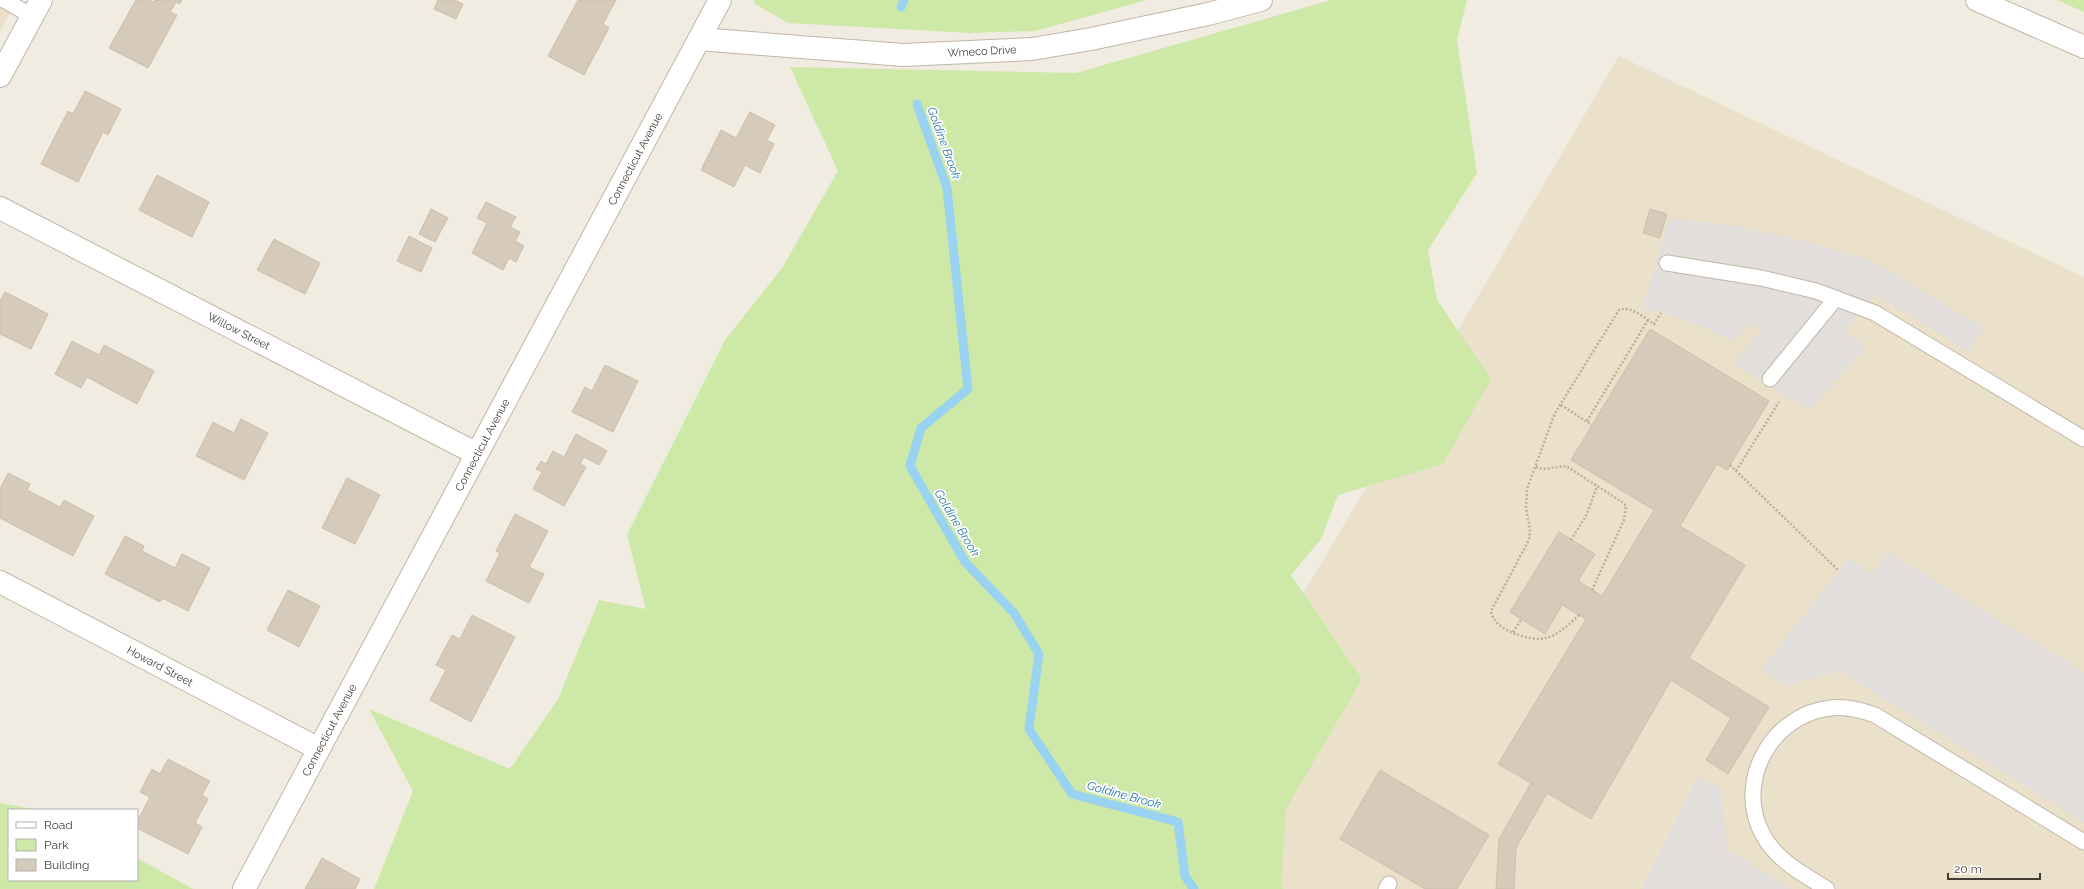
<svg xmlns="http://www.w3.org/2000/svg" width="2084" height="889" viewBox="0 0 2084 889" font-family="Raleway,sans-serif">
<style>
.education{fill:#ebe1cb}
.green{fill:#cee8a8}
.parking{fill:#e1dedb}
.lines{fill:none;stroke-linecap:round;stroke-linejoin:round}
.stream{stroke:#9ad2f2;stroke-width:9}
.building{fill:#d6caba;stroke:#cebeaa}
.service-casing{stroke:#c0b6a7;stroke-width:17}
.minor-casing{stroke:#c0b6a7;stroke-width:24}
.path{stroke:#bfae95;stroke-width:2.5;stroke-dasharray:2 2;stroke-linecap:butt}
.service{stroke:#fff;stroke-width:15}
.minor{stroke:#fff;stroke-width:22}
.labels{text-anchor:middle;stroke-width:3.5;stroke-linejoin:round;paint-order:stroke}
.street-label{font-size:11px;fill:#433c32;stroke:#fff}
.water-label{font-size:12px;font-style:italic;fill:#2879a9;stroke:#fff}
</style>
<rect width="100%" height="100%" fill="#f1ece2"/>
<path class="education" d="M0,0H17L0,32Z
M1619,56L2084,277V889H1130Z"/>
<path class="green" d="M755,0H1147L1035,31L970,33L788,23L754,3Z
M1331,0H1467L1457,40L1477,173L1428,250L1437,300L1491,379L1443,464L1338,495L1321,539L1291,575L1362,679L1286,809L1281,882L1283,889H374L413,791L369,709L510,769L558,699L599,600L646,609L627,535L725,340L782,268L838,171L790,67L1076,73Z
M2057,0H2084V12Z
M0,803L40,810H9V880H137V858L193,889H0Z"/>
<path class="parking" d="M1669,218L1734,226L1797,239L1860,257L1876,263L1984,328L1969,352L1876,295L1845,330L1866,348L1809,410L1733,364L1760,332L1759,328L1755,325L1748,326L1733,342L1690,321L1643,308Z
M1888,552L2084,672V822L1839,671L1784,685L1761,670L1849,558L1867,572L1873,573Z
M1698,776L1720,788L1728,850L1791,889H1642Z"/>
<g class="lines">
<path class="stream" d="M901,7L904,0
M917,104L947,188L968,389L921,428L910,466L965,562L1014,613L1039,654L1029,729L1072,794L1178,822L1185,876L1194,889"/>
</g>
<path class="building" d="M136,0H149L154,2L155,0H182L180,4L176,2L170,12L177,15L148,68L109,48Z
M438,0H454L463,4L456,19L434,9Z
M578,0H616L603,24L609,28L584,75L548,56Z
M85,91L121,109L108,135L103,132L78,182L41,164L68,111L73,114Z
M750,112L775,125L767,140L774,144L760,173L745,165L734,187L701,170L721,130L736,138Z
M157,175L209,202L192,237L139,210Z
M486,202L516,217L510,227L520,232L515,241L524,246L516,262L509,258L503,270L472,253L487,223L477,218Z
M431,209L448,218L435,242L419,234Z
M1650,209L1667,214L1660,238L1643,233Z
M409,236L432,248L421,272L397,261Z
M274,239L320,263L305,294L257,270Z
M5,292L48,314L31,349L0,334V301Z
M1650,329L1769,401L1727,470L1717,464L1680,526L1745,565L1689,658L1769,707L1728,774L1706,760L1731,718L1671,680L1591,819L1547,793L1516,848L1514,889H1496L1499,839L1531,783L1498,764L1586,619L1562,605L1545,634L1510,612L1559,532L1595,554L1578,581L1602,596L1654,510L1571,460Z
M72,341L99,355L104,345L154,371L137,404L87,377L81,388L55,374Z
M605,365L638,381L613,432L572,412L585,387L592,391Z
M241,419L268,433L244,480L196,456L213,422L234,433Z
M576,434L607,451L599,465L584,457L580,464L586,467L564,506L533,489L542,472L536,469L541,461L546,464L553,451L564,457Z
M8,473L30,484L27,490L60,507L64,500L94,516L73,556L0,518V489Z
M347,478L380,495L355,544L322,528Z
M515,514L548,531L529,567L544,574L529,603L486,581L500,553L496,551Z
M125,536L144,546L142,551L175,568L182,554L210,568L188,611L162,598L160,602L105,574Z
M288,590L320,606L299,647L267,630Z
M472,615L515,637L471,722L430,700L446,670L436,665L452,635L460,639Z
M168,759L210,781L202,795L208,799L195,823L202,827L188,854L137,828V822L150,797L140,792L152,769L160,774Z
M1380,770L1489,835L1457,889H1425L1340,839Z
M322,858L360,879L355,889H305Z"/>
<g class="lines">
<g class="service-casing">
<path id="service" d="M4,0L32,16
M1667,263L1761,278L1816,291L1875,313L2084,439
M1770,379L1836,298
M1386,889L1389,884
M1827,889C1803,874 1777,861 1763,835C1734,783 1771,714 1831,708C1846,706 1861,710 1875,715L2084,842"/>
</g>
<g class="minor-casing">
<path id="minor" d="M1977,0L2084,47
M699,39L903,55L1032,49L1091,39L1208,14L1261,0
M0,76L41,0
M0,208L477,454
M0,582L319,749
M244,889L720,0"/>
</g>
<path class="path" d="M1561,405L1592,425
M1587,421L1648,320
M1730,465L1839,571
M1536,467L1543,469L1566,466L1622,502L1626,506L1624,520L1592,590
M1736,471L1779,402
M1571,540L1587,514L1597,486
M1579,615C1570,624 1558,635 1546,638C1530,642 1493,630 1491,611L1529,540L1530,530L1526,507L1527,489L1555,413L1619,310C1630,305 1645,318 1654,324L1661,313
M1513,632L1521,620"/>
<use href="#service" class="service"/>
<use href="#minor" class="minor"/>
</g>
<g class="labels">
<g class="street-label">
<text transform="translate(982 51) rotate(-3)" y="4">Wmeco Drive</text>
<text transform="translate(635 159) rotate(-62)" y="4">Connecticut Avenue</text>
<text transform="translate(239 331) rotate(27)" y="4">Willow Street</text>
<text transform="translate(482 445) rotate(-62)" y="4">Connecticut Avenue</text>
<text transform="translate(160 666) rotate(28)" y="4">Howard Street</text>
<text transform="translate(329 730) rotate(-62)" y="4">Connecticut Avenue</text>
</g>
<g class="water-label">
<text transform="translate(944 143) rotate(70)" y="4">Goldine Brook</text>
<text transform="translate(957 523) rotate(59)" y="4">Goldine Brook</text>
<text transform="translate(1124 795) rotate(15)" y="4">Goldine Brook</text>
</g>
</g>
<rect x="8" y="809" width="130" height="72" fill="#ffffff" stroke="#b4b1ad"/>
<rect x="16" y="822" width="20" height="6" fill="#ffffff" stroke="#b4b1ad"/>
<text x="44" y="829" font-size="12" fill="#433c32">Road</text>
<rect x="16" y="839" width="20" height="12" fill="#cee8a8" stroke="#b4b1ad"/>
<text x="44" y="849" font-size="12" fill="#433c32">Park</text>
<rect x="16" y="859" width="20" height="12" fill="#d6caba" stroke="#b4b1ad"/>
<text x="44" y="869" font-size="12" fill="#433c32">Building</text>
<path d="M1948 873v6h92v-6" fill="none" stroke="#433c32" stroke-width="2"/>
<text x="1954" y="873" font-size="12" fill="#433c32" stroke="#ffffff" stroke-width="3" paint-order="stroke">20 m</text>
</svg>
